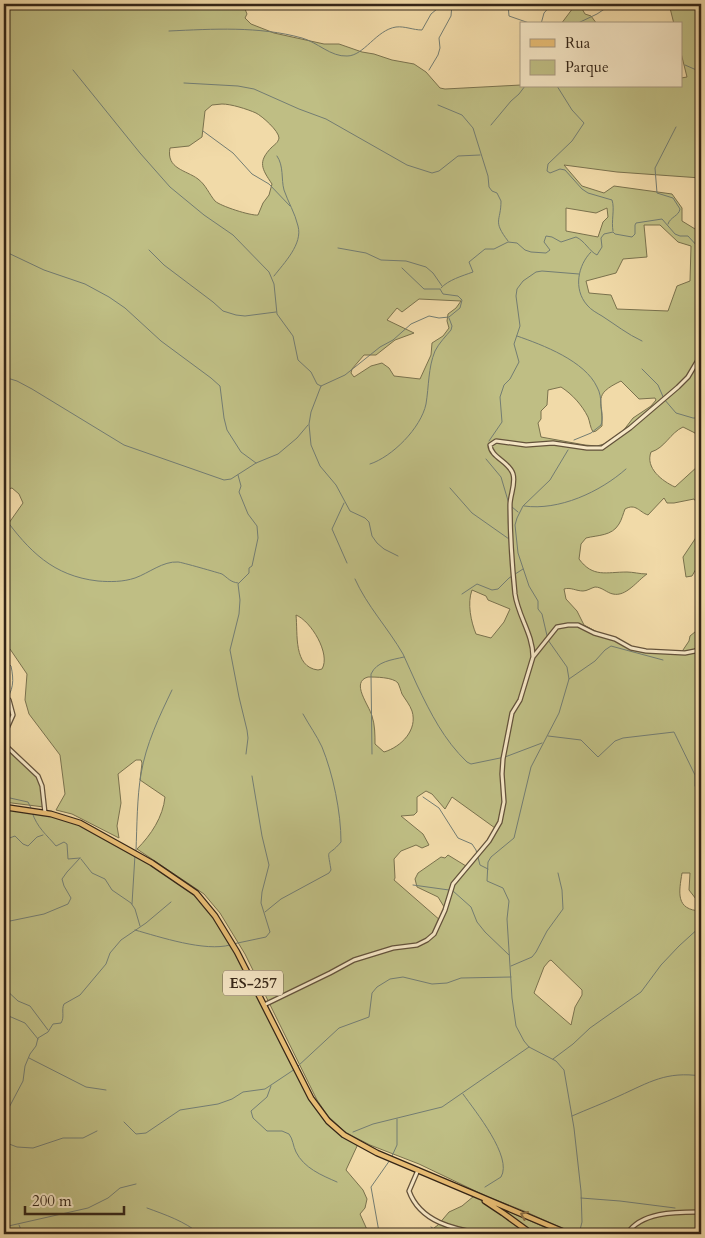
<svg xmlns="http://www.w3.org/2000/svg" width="705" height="1238" viewBox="0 0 705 1238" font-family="Cardo,serif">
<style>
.green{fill:#bfbe84;stroke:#7a724e;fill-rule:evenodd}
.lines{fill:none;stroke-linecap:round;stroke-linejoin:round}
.stream{stroke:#737d73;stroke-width:1}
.minor-casing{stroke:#63523b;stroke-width:5.5}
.primary-casing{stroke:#342517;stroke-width:7}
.minor{stroke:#f6e7c6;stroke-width:3}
.primary{stroke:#e8bd74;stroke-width:4.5}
.oneway{stroke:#8e7146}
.labels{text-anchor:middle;stroke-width:4.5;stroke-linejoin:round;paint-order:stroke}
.shield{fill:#f6e7c6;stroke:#6e5f4c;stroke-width:1}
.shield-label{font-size:15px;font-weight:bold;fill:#342517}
</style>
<rect width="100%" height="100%" fill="#f1daa8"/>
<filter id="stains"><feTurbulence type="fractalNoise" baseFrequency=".004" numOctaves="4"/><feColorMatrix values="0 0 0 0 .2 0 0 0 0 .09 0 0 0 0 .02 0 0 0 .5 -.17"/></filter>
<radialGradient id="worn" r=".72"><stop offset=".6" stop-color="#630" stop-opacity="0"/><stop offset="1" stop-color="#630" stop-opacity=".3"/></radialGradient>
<path class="green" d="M4,4H243L247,14L245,18L251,24L274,33L324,44H339L362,52L374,54L392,60L414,64L426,72L440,88L445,89L521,85V86H681V78L687,77L681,53V24H674L669,4H701V178L617,172L564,165L582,186L604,193L614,186L672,194L682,208V221L700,232L701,231V444L695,433L683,427C670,433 665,448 651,452C645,468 662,481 675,487L698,466L701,456V508L694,499L674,503H667L664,498L648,515C639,512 636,503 625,509C623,514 622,519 619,524C612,536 598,535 586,538L581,544L579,559C593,578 606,572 627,572C633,572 640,574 647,574C637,581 626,597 613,594C607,593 602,587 595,587C591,588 587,591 583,591C576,591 571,587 564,589L566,599L577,611L584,625L599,633L619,639L632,647L648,651L681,653L689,641L690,636L701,627V899H696L689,890L690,873H682C679,892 675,910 701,911V1234H575L524,1211L488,1197L419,1164L370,1145L345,1132L328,1116L317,1100L245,954L220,913L204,894L137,849C151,835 163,817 165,797L140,780L142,763L141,760H136L118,774L121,803L117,826L119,838L72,814L56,810L65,794L60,755L29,714L25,700L27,674L10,649L4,648V530L23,503L19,494L12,488L4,490ZM222,104C231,104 247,109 256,113C262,116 279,131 279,138C278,143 274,145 272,147C257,162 262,169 272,184L269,195L263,203L258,215C251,216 220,206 215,201C209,194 206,185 198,179C186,170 166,169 170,148L189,146L202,137L205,111L212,105ZM566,208L596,213L607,208L608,217L603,222L598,237L566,231ZM644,225H660L678,242L691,246L690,281L677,286L668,311L617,309L611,295L589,293L586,281L616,273L623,259L647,257ZM419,299L461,301L456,308L448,314L447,321L449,328L443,336L432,343L431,355L420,379L394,376L389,368L382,363L371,366L354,377L351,373L352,369L364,355H376L395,340L414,333L387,320L397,308L402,312ZM621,381L639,399L655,398L656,400L651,406L633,418L623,431L604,444L597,446L585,445L541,437L538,423L541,419V411L547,405L548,390L561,387C572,394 582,405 588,417C590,422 590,427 593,432L596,431L602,426C603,399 592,395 621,381ZM472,590L486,596L488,600L510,609L504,622L491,638L476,634C471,622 467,603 472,590ZM296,615C311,621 331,654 322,669L318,670C293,667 298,634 296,615ZM368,677C375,677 393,677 398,683C399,685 401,691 402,694C405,699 410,705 412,711C418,730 401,747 384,752L375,744C375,735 375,725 372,716C369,705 350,682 368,677ZM426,791L432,794L445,809L452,797L495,828L485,846L466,866L448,855L445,858L441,857L418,873L415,879L417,887L438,897L446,910L441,921L394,880L395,878L394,859L401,851L416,845L422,848L429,845L423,834L401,816L414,815L417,812V797ZM551,960L582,990V995L575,1007L571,1025L534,993L544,967L549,961Z
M576,4H582L581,7L585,14L591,16L597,24H561Z
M701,530V560L692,576L686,577L683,557Z
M4,746L13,753L40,779L44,807L4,802Z
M4,808L70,819L140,857L200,898L240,956L313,1102C326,1122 336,1133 358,1144L346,1170L363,1190L367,1199L365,1208L360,1214L369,1234H4Z
M474,1196L560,1234H426L438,1225L449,1212L462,1206Z"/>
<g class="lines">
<path class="stream" d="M508,4L509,16L532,24
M541,24L544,13L552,4
M576,24L597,14L612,4
M169,31C213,29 259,26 302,38C317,42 331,57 347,56C364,56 376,30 396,27C405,26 413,30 422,30L431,14L443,4
M685,65L701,72
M73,70L140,153L170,187L204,215L233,235L269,272L274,284L277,314L293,336L298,360L311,372L317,384L321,386
M429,70L438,55L440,48L439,38L451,16L452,4
M184,83L238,86L254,89L299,109L326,119L407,165L432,173L439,171L458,156L480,155
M557,86L572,110L584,123L572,141L548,164L547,171L550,173L560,169L565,170L582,189L588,193L612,200C615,209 611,221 613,231
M438,105L462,115L473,128L488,176L489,187L492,191L497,193L501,201C501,222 492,220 508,241
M491,125L511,101L519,94L525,86
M203,131L233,153L252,174L269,184L290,206
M668,224C670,217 679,216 680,209L673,198L657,193L655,168L676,127
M695,242L701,235
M338,248L366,253L381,260L406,261L426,267L433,273L442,286
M149,250L164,265L213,302L223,311L236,315L245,316L276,312
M4,251L44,270L85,284L109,297L125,308L161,341L211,378L220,386L224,418L227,430L241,452L256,463
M591,252C578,265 573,289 587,305C591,310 597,313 602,316C616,325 627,334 642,341
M274,276C284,263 303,244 298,226C295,213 288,202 284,190C281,179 284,166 277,156
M441,288C448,280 462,276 473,272L469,262L485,249H494L508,242L517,243L525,250L531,252L546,253L550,250L544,242L546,236L552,237L561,242L576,237C585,241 589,251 597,255L602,247L601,238L604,234L613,232L615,234L632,237L635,234V225L636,223L662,219L675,234L680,236H688L698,247L701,248
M517,336C543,345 585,361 597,387C600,392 601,399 601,406C602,412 603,419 601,425L591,433L574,440
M696,367L701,365
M642,369L658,385L664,399L676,413L693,418H701
M4,377L17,381L32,389L124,445L224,480L231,479L256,463L278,454L297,438L308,425
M489,441L502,422L500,397L504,385L510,379L519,362L514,344L520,326L516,296L517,289L523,281L536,272L542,271L579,274
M568,450L550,480L523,506L517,518L515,525L518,553L529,586L538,601V609L542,614L548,640L567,667L569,679L559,713L531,767L514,838L491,857L488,862L487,881L503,888L509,901L507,919L512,998L516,1026L524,1041L529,1047L556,1061L564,1070L574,1128L581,1191L582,1222L579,1234
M486,459L501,477L509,504
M370,464C392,457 421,428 426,404C429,386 428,368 435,351C439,343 446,336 451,330L452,326L449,318
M238,475L241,486L239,492L248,514L257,526L258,538L252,566L249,568V573L238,584L240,600L239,614L230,650L239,697L247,730L248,738L246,754
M450,488L472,513L509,539
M344,503L332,529L347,563
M524,506C559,511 600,492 626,469
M512,507L518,512
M4,517C29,551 53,576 98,581C110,582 123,582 135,578C149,573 163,561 178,562C181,562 219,573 222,574C228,578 230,582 238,583
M398,556L384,549L377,543L372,536L369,522L365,518L350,511L336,485L320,466L311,445L309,424L311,412L321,386L345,375L380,347L393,340L411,324L429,316L439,318L449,317L460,308L462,300L458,296L443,294L440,289H424L402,268
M355,579C367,606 388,628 403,654C408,664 412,675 417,685C431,714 444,740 467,762L471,764L505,757L542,743
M462,594L477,584L492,590L498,589L509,578L523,569
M701,629L699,646L701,652
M4,663H8L11,666C14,680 14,691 4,702
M569,679L595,661L605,650L611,646L663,660
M548,736L581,740L598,757L615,741L623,738L674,732L695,775V786
M372,754L371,674C377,661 392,660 404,657
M4,793L10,798L28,802L31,808
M423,797L439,808L458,838L472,844L476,850L480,865L488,869
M32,812C37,828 47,835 56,846L64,842L67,844L68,859L80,858
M4,840L15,836L23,844L28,846L37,837L43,835
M136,851C137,826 137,797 141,774C146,744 159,717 172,690
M81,859L92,873L105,879L112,890L131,903L135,909L140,926
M413,885L449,890
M453,891L471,907L477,922L485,932L509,955
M132,904L135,855
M265,912L281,899L329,873L331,870C327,845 327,859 341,842C341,812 333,774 322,747C317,736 309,725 303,714
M10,921L44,914L68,904L71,898L64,886L62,879L67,872L80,858
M135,930C160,937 205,952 230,945
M233,944L266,937L270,932L261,903L262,892L269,865L262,836L252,776
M511,966L532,957L536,952L547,931L563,909L562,890L558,873
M4,988L18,1001L30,1006L48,1030
M4,1014L25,1023L38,1039
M29,1058L86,1087L106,1090
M553,1059L573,1044L590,1028L641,992L661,965L679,946L701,926
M298,1066L339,1028L369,1017L372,993L377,987L390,979L403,977L432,984L447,983L461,978L511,977
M271,1086L267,1097L251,1111L253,1118L267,1131H282L289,1134C293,1139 293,1146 296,1152C304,1168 321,1175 337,1182
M463,1094C475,1111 513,1157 501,1177L485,1187
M572,1116C588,1109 604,1103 619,1096C650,1082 666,1071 701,1076
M4,1117L23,1081L25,1066L30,1054L36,1046L38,1038L48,1032L53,1024L61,1023C65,1017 61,1010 64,1004L80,995L106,964L110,953L121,940L146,923L171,902
M124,1122L136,1134L146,1133L180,1110L218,1104L232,1099L243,1092L265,1089L295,1069
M353,1132L373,1124L442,1107L529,1047
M4,1142L17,1147L33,1148L63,1138H83L97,1131
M392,1156L397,1145V1119
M581,1198L620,1201L675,1208
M147,1208C166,1215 184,1221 200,1234
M19,1225L23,1234
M4,1227L88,1208L108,1198L120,1188L136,1184
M431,1227L442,1234
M379,1232L371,1187L390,1160"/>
<g class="minor-casing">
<path id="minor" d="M533,657C533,634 518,616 515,594C512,564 510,535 510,505C510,495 516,484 513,474C509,461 491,458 490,445L496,441L526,445L553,443L587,448H602L630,428L678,387L688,377L701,355
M4,735L13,715L9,700
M4,744L38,776L42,786L45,813
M264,1005L330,973L354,960L393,948L417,945L427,940L434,934L445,910L453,884L489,841L500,822L504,802L502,774L503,759L512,713L520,700L533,657L557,627L568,625H578L594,633L615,639L631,648L646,651L685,653L695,651L701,648
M418,1170L409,1191C420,1222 454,1229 483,1234
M627,1234C641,1211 678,1212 701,1212"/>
</g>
<g class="primary-casing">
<path id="primary" d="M4,807L51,814L80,823L152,863L196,893L215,916L237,952L311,1098L328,1121L344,1135L377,1153L569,1234
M485,1201L503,1213L532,1234"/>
</g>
<use href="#minor" class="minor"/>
<use href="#primary" class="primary"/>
</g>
<defs><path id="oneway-chevron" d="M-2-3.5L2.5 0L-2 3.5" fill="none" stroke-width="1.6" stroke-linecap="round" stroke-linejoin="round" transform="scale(1.25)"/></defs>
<use class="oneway" href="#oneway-chevron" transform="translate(524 1215) rotate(-156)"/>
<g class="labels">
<rect class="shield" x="223" y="970.5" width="60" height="25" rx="4"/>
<g class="shield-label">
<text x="253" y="988">ES-257</text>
</g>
</g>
<rect width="705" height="1238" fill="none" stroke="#f1daa8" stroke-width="20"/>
<rect x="5" y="5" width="695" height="1228" fill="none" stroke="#342517" stroke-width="2.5"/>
<rect x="10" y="10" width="685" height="1218" fill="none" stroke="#342517"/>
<rect x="520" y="22" width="162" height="65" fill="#f6e7c6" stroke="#a89980"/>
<rect x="530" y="39" width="25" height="8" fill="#e8bd74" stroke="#a89980"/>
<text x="565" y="48" font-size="15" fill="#342517">Rua</text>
<rect x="530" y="60" width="25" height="15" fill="#bfbe84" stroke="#a89980"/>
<text x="565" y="72" font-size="15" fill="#342517">Parque</text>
<path d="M25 1206v8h99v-8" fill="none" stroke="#342517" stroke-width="2.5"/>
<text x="32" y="1206" font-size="15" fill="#342517" stroke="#f6e7c6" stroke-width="4" paint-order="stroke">200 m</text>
<rect width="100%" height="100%" filter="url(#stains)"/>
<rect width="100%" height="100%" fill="url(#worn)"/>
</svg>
